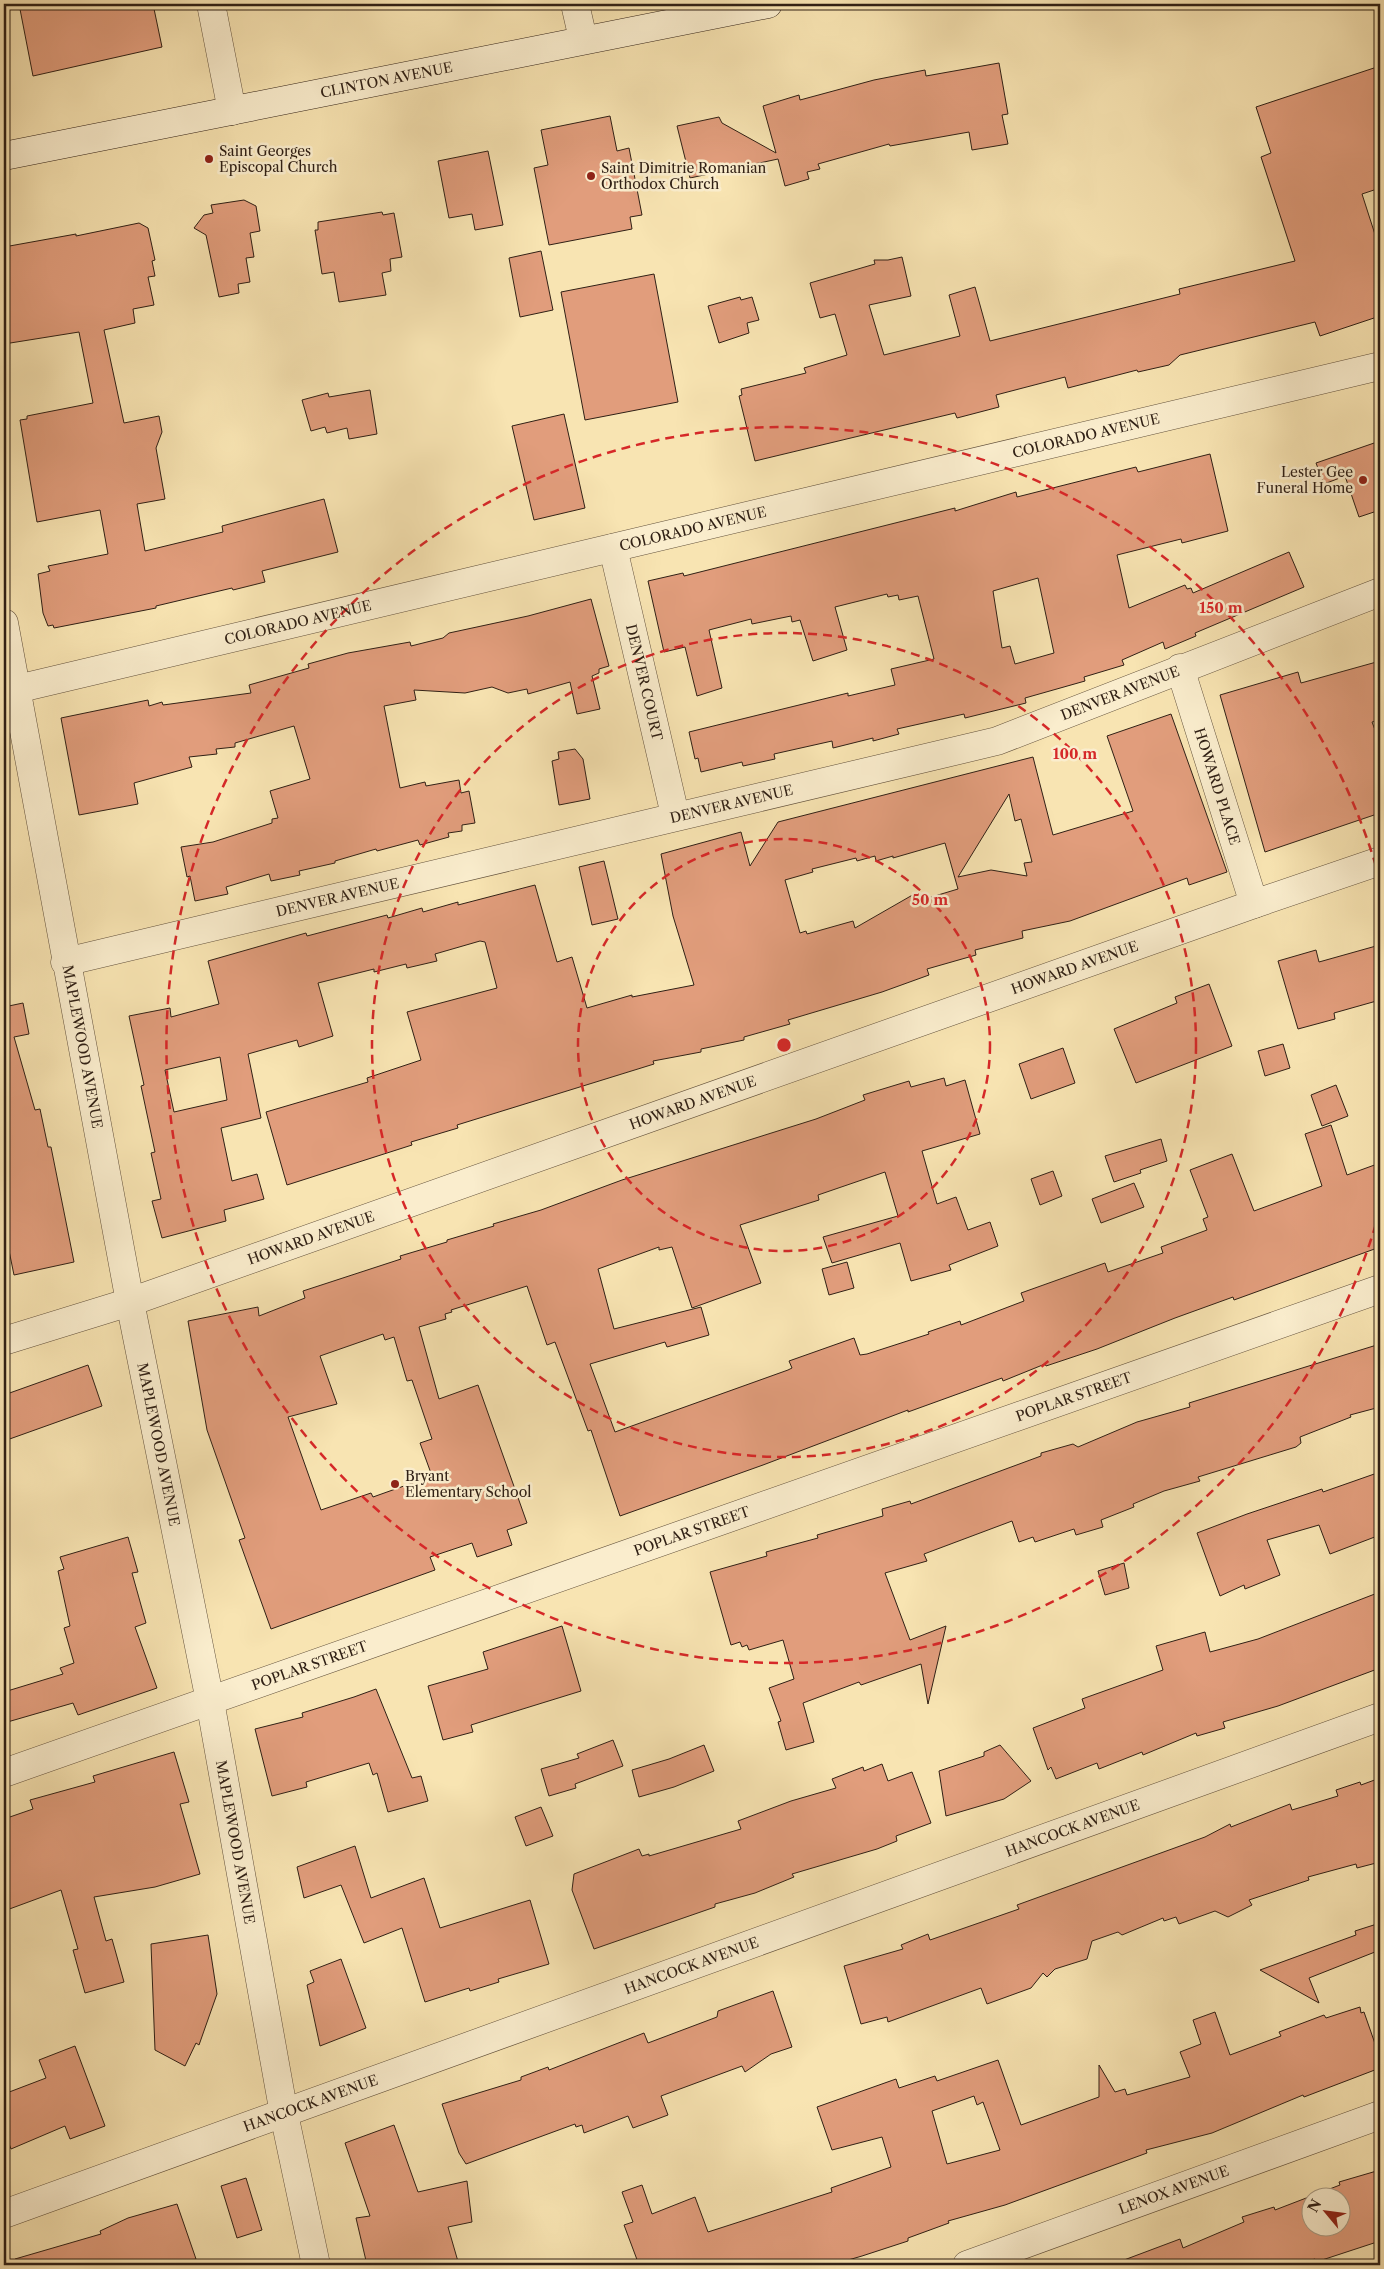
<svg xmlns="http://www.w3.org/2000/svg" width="1384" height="2269" viewBox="0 0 1384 2269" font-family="'Libre Caslon Text',serif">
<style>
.building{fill:#e19d7c;stroke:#302015;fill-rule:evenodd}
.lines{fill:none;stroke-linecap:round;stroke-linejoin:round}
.minor-casing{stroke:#62513c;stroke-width:29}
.tertiary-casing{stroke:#62513c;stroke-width:29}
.secondary-casing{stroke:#302015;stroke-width:29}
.minor{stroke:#faedcd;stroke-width:28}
.tertiary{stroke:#faedcd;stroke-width:28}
.secondary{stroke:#faedcd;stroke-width:28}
.ring{fill:none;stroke:#d62828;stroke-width:2.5;stroke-dasharray:9 6}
.poi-dot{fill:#8f2418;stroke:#faedcd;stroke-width:2}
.labels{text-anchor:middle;stroke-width:5;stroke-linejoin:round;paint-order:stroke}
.street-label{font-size:14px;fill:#302015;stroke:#faedcd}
.poi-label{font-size:14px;fill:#302015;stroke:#faedcd;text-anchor:start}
.centre{fill:#d62828;stroke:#faedcd;stroke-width:2.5}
.ring-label{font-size:15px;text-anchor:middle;font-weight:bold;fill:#d62828;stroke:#faedcd;stroke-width:5;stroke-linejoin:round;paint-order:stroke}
</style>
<rect width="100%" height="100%" fill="#f8e4b2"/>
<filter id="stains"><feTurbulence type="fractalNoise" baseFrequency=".004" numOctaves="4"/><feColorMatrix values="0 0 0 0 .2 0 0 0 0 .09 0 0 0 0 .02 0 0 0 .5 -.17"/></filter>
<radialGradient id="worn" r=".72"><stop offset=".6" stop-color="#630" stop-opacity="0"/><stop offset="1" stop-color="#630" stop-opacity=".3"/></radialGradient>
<path class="building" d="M19,4H153L162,47L33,76Z
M999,63L1008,114L1002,115L1008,144L972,150L969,132L890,146L889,144L818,164L820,169L807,172L809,179L785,186L778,159L690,178L677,126L719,117L722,123L776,153L763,106L799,95L800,100L874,80L925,70L926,76Z
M1380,66V188L1362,194L1380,250V316L1320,336L1315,322L1180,355L1169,365L1138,372L1137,370L1068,388L1065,377L996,395L999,407L957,418L955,413L755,461L739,396L742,395L741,389L806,373L804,368L847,355L835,314L820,318L810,283L875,264L874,260H888L902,257L911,296L869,305L884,355L960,336L949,295L975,287L990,341L1180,294L1179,289L1295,261L1261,157L1271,153L1256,107Z
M610,116L617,151L629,148L642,215L630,217L632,229L549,245L534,168L548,165L541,130Z
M488,151L503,225L475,230L472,214L449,218L438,161Z
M244,200L256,206L260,231L250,233L254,257L246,258L250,282L238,284L239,293L219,297L206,235L194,228L204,215L213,213L211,205Z
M382,212L383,215L394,213L402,257L390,259L391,271L382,273L386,295L339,302L334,272L322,274L315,230H318V222Z
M139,223L148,228L155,260L152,261L155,276L148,277L154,305L133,309L135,323L104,330L124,423L159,416L162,432L156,448L165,499L137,504L145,551L223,532L222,526L324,499L338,552L262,571L265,582L233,590L232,588L156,606V608L54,628L53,625L48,626L43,613L38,574L50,571L48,566L108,554L100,510L37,522L20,420L27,419V416L93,403L79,332L4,344V247L76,234V236Z
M541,251L553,310L520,317L509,258Z
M654,274L678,402L585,420L561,292Z
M740,297L741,300L752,297L759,320L747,323L749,333L719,343L708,306Z
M370,390L377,434L349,439L347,428L327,433L325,427L311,431L302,400L328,393L329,397Z
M564,414L585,508L534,520L512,426Z
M1380,441V510L1359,517L1345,476L1324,484L1316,463Z
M1210,454L1228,531L1182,543L1181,539L1117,555L1129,608L1185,585L1187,589L1191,588L1193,593L1289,552L1304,587L1195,633L1196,636L1165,649L1163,642L1122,660L1124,665L1084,677L1085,681L1025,698L1026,703L965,718L964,714L897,729L899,734L873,741V738L833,748L832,741L774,754L775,759L743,766L742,762L701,772L698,758L695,759L689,732L848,693V696L895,685L891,669L934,659L918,596L899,600L898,595L888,597L887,594L835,607L847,650L813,661L800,620L792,622L791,616L752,624L751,619L709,630L722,688L697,696L685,647L664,652L648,581L683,573L684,576L955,508V511L1016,492L1017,497L1136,467L1138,472ZM1038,578L1054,653L1015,664L1010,646L1002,648L993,591Z
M591,599L609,666L599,669V673L592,676L600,709L577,714L570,682L528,694L527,689L508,693L492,687L465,693L414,690L416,700L384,706L400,788L425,782L426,786L459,780L461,793L469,791L475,823L462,825V831L448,833L449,837L420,845L418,840L377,851L376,849L335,861V863L299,871L300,875L271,881L269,874L226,887L228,894L195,901L190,876L187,877L181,847L213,842L272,823V819L278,818L270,791L310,779L294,726L235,743V747L216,749L217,754L189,757L192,767L134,783L138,804L79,815L61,718L148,700L149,706L162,702L163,705L251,693L249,685L309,668L308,664L348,653L410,642L411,646L443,638L449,633L528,616Z
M1380,661V720L1372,722L1380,743V813L1265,852L1220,695L1298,672L1301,683Z
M1171,714L1227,872L1189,885L1187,878L1070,921L1022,931L1023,938L975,950L976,955L927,969L929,975L882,992L788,1020L790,1024L744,1037V1040L701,1049V1052L653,1061L654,1064L457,1125L458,1128L411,1142L412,1145L287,1185L266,1112L368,1082L367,1078L421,1060L407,1012L497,988L485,942L480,941L435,954L437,961L407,968L406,964L374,972V969L318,983L333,1036L299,1047L297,1040L248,1054L261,1118L221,1128L232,1181L257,1174L264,1199L224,1210L226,1221L162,1238L152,1201L161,1199L151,1153L155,1152L141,1086L144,1085L129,1016L170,1008L171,1017L219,1004L208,961L306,933L307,936L387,915L388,918L422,908L423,912L458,902V905L535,885L557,962L572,957L587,1008L632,995V997L694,985L673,916L661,854L741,832L750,866L778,822L1033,757L1053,835L1133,811L1107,736ZM1009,794L1015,821L1021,819L1032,862L1024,863L1027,876L991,870L958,877ZM945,843L958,889L918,901L916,893L855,928L853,921L807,934L806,931L800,933L785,880L813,872L812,869L856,858L857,861L875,856L876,861L893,856V858ZM220,1057L227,1100L174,1112L165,1070Z
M575,749L583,759L590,799L559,805L552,761L559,759L558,752Z
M604,861L618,919L592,925L579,867Z
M1376,946L1380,959V1000L1334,1013L1335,1019L1298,1029L1278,961L1316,950L1319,962Z
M1209,984L1232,1046L1136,1083L1114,1029L1177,1003L1175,997Z
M23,1003L29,1034L14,1037L35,1110L40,1109L48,1147H51L74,1262L14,1275L4,1226V1007Z
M1283,1044L1290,1068L1265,1076L1258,1051Z
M1063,1048L1075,1083L1031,1099L1019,1064Z
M944,1078L946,1086L965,1080L980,1134L922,1151L937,1204L956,1197L968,1230L990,1222L998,1246L949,1265L951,1270L911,1281L900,1243L832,1263L823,1237L898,1216L885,1172L818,1195L819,1200L740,1225L761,1283L692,1308L672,1247L659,1250V1247L598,1269L614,1329L701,1307L709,1335L667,1347L665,1342L590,1364L615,1432L788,1370L792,1368L789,1361L854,1338L860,1355L867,1354L929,1334L928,1332L960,1321L961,1325L1024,1301L1021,1293L1105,1263L1108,1272L1163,1253L1161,1247L1207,1230L1203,1219L1208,1217L1190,1170L1232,1154L1254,1211L1322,1186L1305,1134L1331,1125L1347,1175L1380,1163V1247L1234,1300L1233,1297L1175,1318L1097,1349L1046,1366L1045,1364L1003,1381L1002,1378L908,1412V1410L763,1465L620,1516L591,1430L588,1431L555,1342L547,1345L527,1286L451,1310L452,1312L445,1314L446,1319L419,1327L439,1399L478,1385L527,1523L507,1530L512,1545L477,1557L472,1543L430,1557L435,1570L271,1629L239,1540L245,1538L207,1430L188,1321L258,1307L259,1316L305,1298L303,1291L401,1259L400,1256L447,1242V1240L494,1226L493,1224L541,1210L622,1180L816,1119L865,1100L863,1095L909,1081L911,1087ZM383,1334L385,1340L394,1337L407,1381L412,1380L432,1439L420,1443L432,1476L373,1497L371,1493L321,1510L288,1417L337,1404L320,1356Z
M1336,1085L1348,1116L1322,1126L1311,1095Z
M1161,1139L1167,1161L1140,1170L1141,1173L1114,1182L1105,1156Z
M1053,1171L1062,1196L1040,1205L1031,1179Z
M1134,1183L1144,1207L1101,1223L1092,1199Z
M847,1262L854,1288L829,1295L822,1269Z
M1380,1344V1407L1350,1415L1351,1417L1300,1437L1301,1443L1296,1447L1198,1477L1200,1481L1164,1491L1133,1504L1134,1507L1101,1520L1103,1527L1076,1535L1074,1529L1035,1542L1033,1537L1019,1542L1012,1521L924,1554L927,1561L885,1573L910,1640L946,1626L928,1704L921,1664L861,1685L859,1682L803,1703L814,1742L786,1750L778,1722L781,1721L769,1688L794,1679L783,1640L749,1650L747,1645L742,1647L740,1642L731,1645L710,1572L767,1556L766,1552L818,1538L817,1535L883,1516L882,1509L910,1501L911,1504L1041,1456V1453L1073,1444L1078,1447L1137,1422L1190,1407L1189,1403Z
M88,1365L102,1406L4,1441V1395Z
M1380,1472V1535L1330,1554L1319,1525L1267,1540L1280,1575L1245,1589L1244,1585L1220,1596L1197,1533L1247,1514L1322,1489L1323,1492Z
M128,1537L138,1572L132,1573L146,1623L135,1627L157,1688L78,1715L73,1703L4,1723V1692L63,1674L60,1668L74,1663L64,1628L70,1626L58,1571L64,1569L60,1557Z
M1124,1563L1129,1588L1105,1595L1098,1571Z
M1380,1592V1668L1278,1706L1223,1722L1225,1728L1197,1736L1196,1733L1143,1755L1142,1752L1099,1769L1097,1763L1056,1779L1051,1767L1048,1770L1033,1728L1085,1708L1082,1699L1163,1670L1156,1646L1205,1632L1210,1652L1258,1639Z
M562,1626L581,1691L471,1725L473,1732L443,1740L428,1686L488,1669L483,1652Z
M376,1689L412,1778L421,1776L428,1801L388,1812L377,1773L373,1775L369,1763L306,1782L307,1787L272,1796L255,1729L303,1717L302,1713L354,1697Z
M613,1740L623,1766L575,1784L576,1788L549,1796L541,1769L579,1758L577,1754Z
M704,1745L714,1771L674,1787L639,1797L632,1770L669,1759Z
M1000,1745L1031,1781L1004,1799L946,1816L939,1771L984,1756V1752Z
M174,1752L189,1802L180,1804L200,1874L155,1887L94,1897L106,1941L112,1939L124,1982L85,1993L73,1950L78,1949L61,1890L4,1911V1819L33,1809L30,1800L95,1782L93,1776Z
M882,1764L888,1781L912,1772L931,1823L896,1836L897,1841L877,1849L792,1874L794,1877L755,1893L715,1904V1907L594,1949L572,1890L574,1874L639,1849L642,1856L649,1854V1856L741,1829L738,1821L791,1801L836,1788L832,1779L863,1767L864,1771Z
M1380,1778V1862L1357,1868L1356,1864L1308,1877L1309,1880L1249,1900L1252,1905L1228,1917L1215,1911L1179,1924L1176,1917L1164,1921L1163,1918L1122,1935L1118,1932L1092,1941L1087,1959L1055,1969L1047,1977L1043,1973L1031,1988L987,2004L981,1988L888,2022L887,2017L861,2024L844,1966L903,1949L901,1945L928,1934L930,1940L1019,1909L1017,1905L1205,1837L1230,1824L1231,1827L1290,1804L1292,1810L1338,1796L1336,1790L1360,1782L1361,1785Z
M541,1807L553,1836L526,1846L515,1817Z
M355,1846L371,1898L424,1878L440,1928L530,1900L549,1964L498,1979L499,1982L470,1991L469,1988L425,2002L402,1928L364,1943L341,1885L304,1898L297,1867Z
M1380,1923V1950L1309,1978L1319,2003L1260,1970L1356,1935L1355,1931Z
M208,1935L217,1994L199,2045L196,2043L185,2066L155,2050L151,1944Z
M341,1959L366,2028L320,2046L307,1985L314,1982L310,1971Z
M773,1991L792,2047L771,2054L745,2072L742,2066L661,2096L668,2115L633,2128L628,2116L584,2133L582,2125L576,2127L575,2124L466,2164L459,2153L442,2104L521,2080V2077L548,2067L549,2070L644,2033L648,2043L717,2017L718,2011Z
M1360,2007L1361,2013L1364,2012L1380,2058V2068L1304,2097L1303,2095L1212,2133L1146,2150L1147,2153L1005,2205L948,2221L949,2223L908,2238V2241L862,2256L831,2265H639L624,2225L633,2222L622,2192L642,2185L652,2214L695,2197L708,2232L832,2192L831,2188L891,2167L882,2137L832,2150L817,2107L896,2079L899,2088L935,2076L937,2081L998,2060L1021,2125L1099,2097V2065L1115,2092L1125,2089L1127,2095L1190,2077L1180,2052L1201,2044L1193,2020L1215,2012L1230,2055L1281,2036L1279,2032L1324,2015L1326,2018ZM974,2096L977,2105L983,2102L1000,2150L947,2164L932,2111Z
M75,2046L105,2126L70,2139L65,2126L11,2149L4,2130V2094L46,2078L39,2060Z
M394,2125L418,2192L467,2181L472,2222L448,2227L459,2265H367L356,2218L370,2216L345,2143Z
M1380,2170V2241L1316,2262L1315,2259L1293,2265H1117L1116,2263L1180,2239L1183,2248L1244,2222L1242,2217L1274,2207L1275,2210L1340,2185L1339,2182ZM1312,2196H1342V2226H1312Z
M246,2178L262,2230L237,2238L221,2186Z
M177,2204L196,2259L173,2265H16L15,2259L101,2234L100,2231L128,2218Z"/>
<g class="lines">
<g class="minor-casing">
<g id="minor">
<path d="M211,4L232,111"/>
<path d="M575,4L583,39"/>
<path id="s1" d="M613,548L675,815"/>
<path id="s2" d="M1180,668L1254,904"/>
<path id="s3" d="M4,692L1380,366"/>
<path id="s4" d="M65,962L997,741L1380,592"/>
<path id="s5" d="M4,1341L130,1302L1254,904L1380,861"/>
<path id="s6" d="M4,1773L1380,1289"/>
<path id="s7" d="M967,2265L1380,2115"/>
</g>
</g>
<g class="tertiary-casing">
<g id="tertiary">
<path id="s8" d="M4,623L130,1302L210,1701L284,2114L316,2265"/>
<path id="s9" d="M4,2214L1380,1717"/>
</g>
</g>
<g class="secondary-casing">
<g id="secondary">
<path id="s10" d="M4,156L768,4"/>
</g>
</g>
<use href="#minor" class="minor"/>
<use href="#tertiary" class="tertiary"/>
<use href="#secondary" class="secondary"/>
</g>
<g class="ring">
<circle cx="784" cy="1045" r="206"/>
<circle cx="784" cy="1045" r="412"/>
<path d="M1380 1210A618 618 0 1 1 1380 880"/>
</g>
<g class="poi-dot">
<circle cx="209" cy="159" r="5"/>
<circle cx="591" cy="176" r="5"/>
<circle cx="1363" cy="480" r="5"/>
<circle cx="395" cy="1484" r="5"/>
</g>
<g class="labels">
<g class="street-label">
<text dy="5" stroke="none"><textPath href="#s10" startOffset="390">CLINTON AVENUE</textPath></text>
<text dy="5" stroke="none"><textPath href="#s3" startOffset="1112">COLORADO AVENUE</textPath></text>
<text dy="5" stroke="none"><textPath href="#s3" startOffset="708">COLORADO AVENUE</textPath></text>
<text dy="5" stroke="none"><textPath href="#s3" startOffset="302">COLORADO AVENUE</textPath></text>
<text dy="5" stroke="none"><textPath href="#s1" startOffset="138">DENVER COURT</textPath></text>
<text dy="5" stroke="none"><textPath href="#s4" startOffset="1090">DENVER AVENUE</textPath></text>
<text dy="5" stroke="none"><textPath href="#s2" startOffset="124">HOWARD PLACE</textPath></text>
<text dy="5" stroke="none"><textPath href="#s4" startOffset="685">DENVER AVENUE</textPath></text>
<text dy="5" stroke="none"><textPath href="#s4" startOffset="280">DENVER AVENUE</textPath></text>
<text dy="5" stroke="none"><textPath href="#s5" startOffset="1134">HOWARD AVENUE</textPath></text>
<text dy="5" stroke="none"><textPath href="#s8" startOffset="431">MAPLEWOOD AVENUE</textPath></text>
<text dy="5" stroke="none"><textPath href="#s5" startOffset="729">HOWARD AVENUE</textPath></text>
<text dy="5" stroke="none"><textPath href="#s5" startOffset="324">HOWARD AVENUE</textPath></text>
<text dy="5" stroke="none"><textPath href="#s6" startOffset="1134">POPLAR STREET</textPath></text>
<text dy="5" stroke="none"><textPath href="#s8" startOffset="836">MAPLEWOOD AVENUE</textPath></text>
<text dy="5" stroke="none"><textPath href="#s6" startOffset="729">POPLAR STREET</textPath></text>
<text dy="5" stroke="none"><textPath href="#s6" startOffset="324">POPLAR STREET</textPath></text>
<text dy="5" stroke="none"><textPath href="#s9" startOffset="1136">HANCOCK AVENUE</textPath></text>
<text dy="5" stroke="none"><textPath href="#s8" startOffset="1241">MAPLEWOOD AVENUE</textPath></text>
<text dy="5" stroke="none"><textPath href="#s9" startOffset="731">HANCOCK AVENUE</textPath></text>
<text dy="5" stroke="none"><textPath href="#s9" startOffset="326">HANCOCK AVENUE</textPath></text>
<text dy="5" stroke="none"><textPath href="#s7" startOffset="220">LENOX AVENUE</textPath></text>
</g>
<g class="poi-label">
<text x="219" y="156">Saint Georges<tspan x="219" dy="16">Episcopal Church</tspan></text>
<text x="601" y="173">Saint Dimitrie Romanian<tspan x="601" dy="16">Orthodox Church</tspan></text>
<text x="1353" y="477" text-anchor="end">Lester Gee<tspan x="1353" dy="16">Funeral Home</tspan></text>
<text x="405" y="1481">Bryant<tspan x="405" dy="16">Elementary School</tspan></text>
</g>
</g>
<circle cx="784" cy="1045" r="8" class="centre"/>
<g class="ring-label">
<text x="1221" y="613">150 m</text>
<text x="1075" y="759">100 m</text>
<text x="930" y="905">50 m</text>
</g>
<rect width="1384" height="2269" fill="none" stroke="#f8e4b2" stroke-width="20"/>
<rect x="5" y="5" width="1374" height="2259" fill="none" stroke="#302015" stroke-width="2.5"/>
<rect x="10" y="10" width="1364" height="2249" fill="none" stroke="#302015"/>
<g transform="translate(1326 2212) rotate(299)"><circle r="24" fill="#faedcd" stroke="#a99b83"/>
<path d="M0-4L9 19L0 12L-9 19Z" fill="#8f2418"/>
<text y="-8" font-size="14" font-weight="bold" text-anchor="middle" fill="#302015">N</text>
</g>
<rect width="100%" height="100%" filter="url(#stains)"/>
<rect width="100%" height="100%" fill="url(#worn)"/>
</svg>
